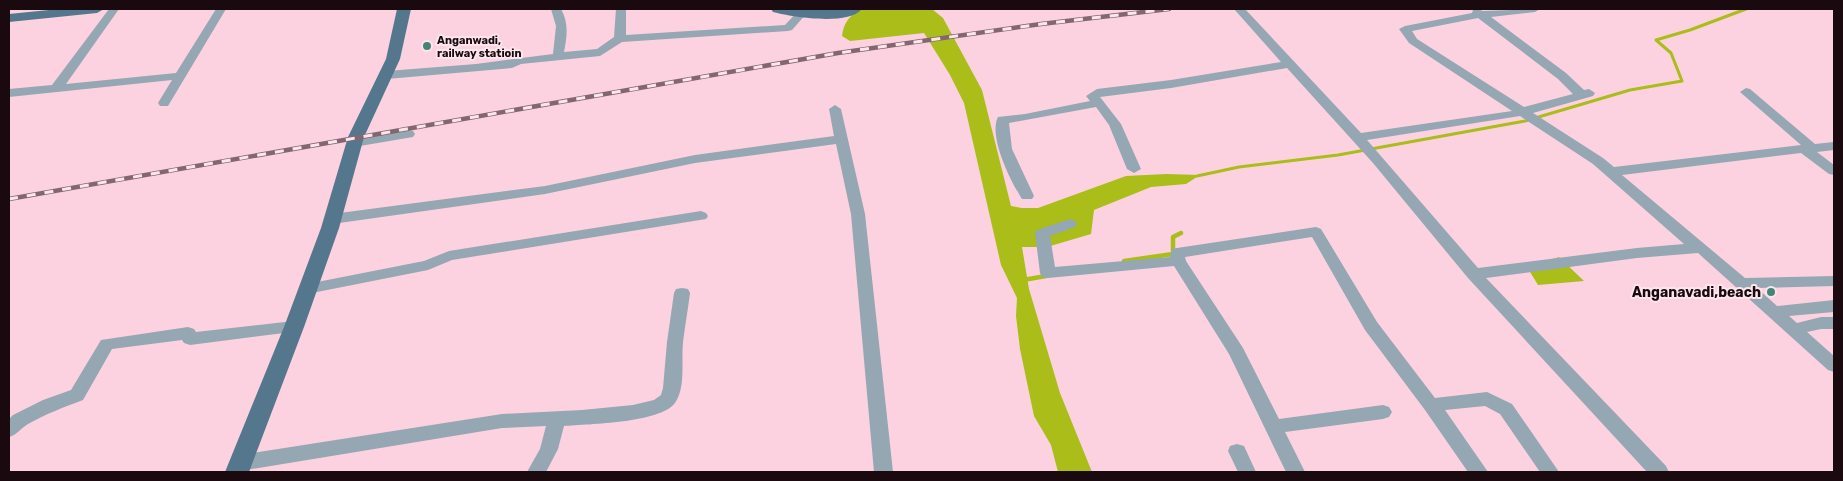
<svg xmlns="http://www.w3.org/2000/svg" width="1843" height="481" viewBox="0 0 1843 481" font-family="Rubik,sans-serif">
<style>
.water{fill:#abbd18}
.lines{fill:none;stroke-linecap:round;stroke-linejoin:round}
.stream-far1{stroke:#abbd18;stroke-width:3}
.stream{stroke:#abbd18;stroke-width:4.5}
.minor{fill:#94a7b3;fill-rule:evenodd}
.major{fill:#54778d;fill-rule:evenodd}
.rail-casing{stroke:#836670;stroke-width:4.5}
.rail{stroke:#fbe6ed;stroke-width:3;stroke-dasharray:9;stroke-linecap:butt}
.poi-dot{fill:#448576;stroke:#fbe6ed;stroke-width:2}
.labels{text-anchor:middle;stroke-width:4;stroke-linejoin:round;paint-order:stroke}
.far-poi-label{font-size:11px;font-weight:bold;fill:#1a090f;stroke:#fbe6ed;text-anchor:start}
.poi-label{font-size:14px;font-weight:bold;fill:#1a090f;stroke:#fbe6ed;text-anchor:end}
</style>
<rect width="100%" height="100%" fill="#fcd2e0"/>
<path class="water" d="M861,9H932L943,18L982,90L1011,206L1022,208H1038L1126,176L1166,174L1200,175L1186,184L1151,187L1094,210L1091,234L1047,247H1022L1029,289L1060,393L1092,472H1058L1051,445L1034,416L1020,349L1016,316L1017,298L1001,265L964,103L950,75L924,33L850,41L842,36C844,22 849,16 861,9Z
M1559,257L1584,281L1538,285L1527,267Z"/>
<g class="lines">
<path class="stream-far1" d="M1197,176L1239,167L1338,155L1525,121L1630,90L1682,81L1671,53L1656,40L1690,30L1746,9"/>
<path class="stream" d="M1124,261L1173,254V237L1181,233
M1023,280L1046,276"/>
<path class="minor" d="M109,9H119L66,84L176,73L216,9H226L168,106H160L158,103L172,80L9,97V89L52,85Z
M551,9H561C569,23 567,37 564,52L597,49L614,37L616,9H626V35L785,25L798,11H806L807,13L792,30L788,31L622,42L600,56L521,64L512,68L387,79L381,75L387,71L476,64L553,54L556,26Z
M1234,9H1245L1361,133L1512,111L1409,43L1399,29L1405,26L1472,13L1473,10L1477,9L1483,11L1540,9L1535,12L1491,17L1566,73L1584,90L1589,89L1595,93L1593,96L1533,113L1603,158L1614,167L1801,145L1740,92L1746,88L1750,89L1815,144L1834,142V150L1817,152L1834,165V175L1829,174L1801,153L1622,175L1745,278L1834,276V286L1757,288L1777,306L1834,300V312L1789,316L1797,323L1821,317H1834V329H1821L1807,332L1834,356V372L1828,370L1698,253L1637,258L1486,278L1666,466L1669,472H1647L1468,278L1373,163L1287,68L1171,88L1100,97L1121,124L1141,169L1134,173L1127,169L1109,125L1096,107L1009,123L1012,149L1034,196L1032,199H1022C1011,182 988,136 998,117L1025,114L1090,101L1086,96L1097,89L1171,80L1281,62ZM1478,18L1558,79L1573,94L1524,107L1417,39L1412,31ZM1520,116L1593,164L1684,244L1637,248L1478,268L1367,140Z
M835,105L841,109L865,214L893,472H874L851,214L836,144L695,163L545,194L332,224L327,222L325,219L327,216L332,214L545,186L695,155L834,136L829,109Z
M408,130L413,131L415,134L413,137L354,147L347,143L354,139Z
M701,211L706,213L708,216L706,219L452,260L428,270L307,294L301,293L299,289L301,285L307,284L424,261L449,251Z
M1070,219L1075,221L1077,224L1075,227L1050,236L1055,267L1170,257L1172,249L1177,248L1316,227L1321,229L1377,322L1435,398L1487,392L1512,404L1559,472H1540L1500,414L1485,406L1445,410L1488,472H1468L1425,410L1365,330L1312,237L1185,257L1186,261L1243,348L1279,419L1383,405L1389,407L1392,412L1389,417L1383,419L1285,432L1305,472H1286L1229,354L1174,266L1048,278L1042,277L1040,273L1035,233L1037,230Z
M682,288L688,289L690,293C688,309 685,326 683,342C681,361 686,387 675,403C660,423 589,424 564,426L558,449L546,472H527L540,449L546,426L502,428L240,471L233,468L231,463L233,458L240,455L502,414L582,410L633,405L654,400L661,395L663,388L667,342L674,293L676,289Z
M294,321L300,323L302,327L300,331L190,345L184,343L182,340L112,349L83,400C64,407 46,414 28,424C21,428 17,435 9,437V419L13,415L43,400L71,390L101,340L188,327L194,329L196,332Z
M1237,444L1244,446L1256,472H1238L1228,451L1230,446Z"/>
<path class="major" d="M59,9H104L97,13L9,22V14Z
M397,9H411L400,59L364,137L339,228L304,327L249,472H225L284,327L321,228L348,137L386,59Z
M771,9H862C848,26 792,17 773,12Z"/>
<g class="rail-casing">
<path id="rail" d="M9,199L838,53L1041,24L1169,9"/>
</g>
<use href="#rail" class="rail"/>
</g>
<g class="poi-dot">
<circle cx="427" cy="46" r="5"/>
<circle cx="1771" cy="292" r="5"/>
</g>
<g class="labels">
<g class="far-poi-label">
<text x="437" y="44">Anganwadi,<tspan x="437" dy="13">railway statioin</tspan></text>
</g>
<g class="poi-label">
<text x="1761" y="297">Anganavadi,beach</text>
</g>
</g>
<rect width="1843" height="481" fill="none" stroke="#1a090f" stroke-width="20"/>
</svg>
